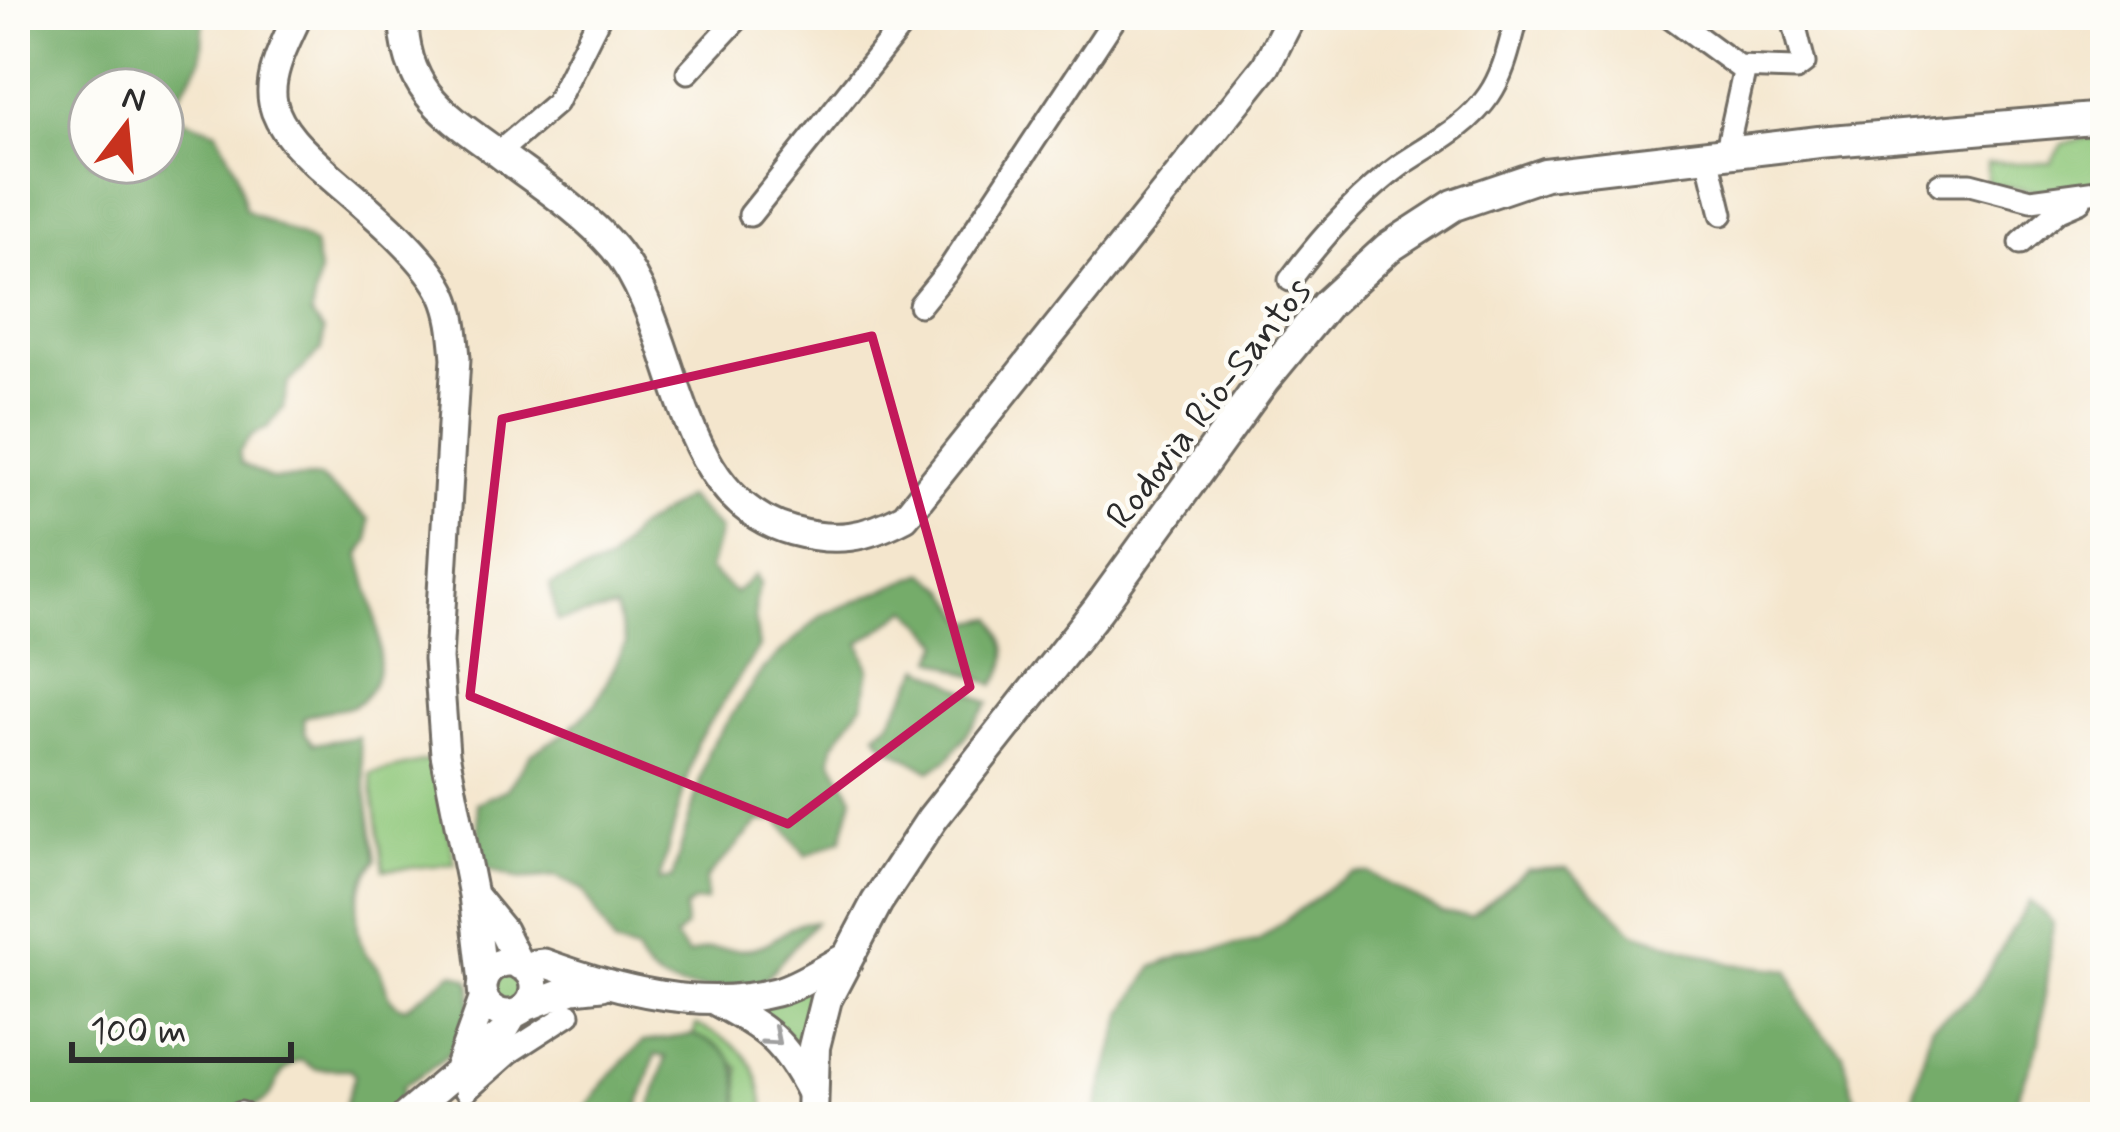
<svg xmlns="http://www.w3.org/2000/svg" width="2120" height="1132" viewBox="0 0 2120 1132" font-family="Mynerve,sans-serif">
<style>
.green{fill:#90c87b;stroke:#5e7a53;stroke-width:3}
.forest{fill:#74ac6b;stroke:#506c4b;stroke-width:3;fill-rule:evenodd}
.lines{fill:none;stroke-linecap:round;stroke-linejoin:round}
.minor-casing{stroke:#716c64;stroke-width:27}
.major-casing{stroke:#716c64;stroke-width:33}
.highway-casing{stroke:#716c64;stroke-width:36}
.minor{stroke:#fff;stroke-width:21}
.major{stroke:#fff;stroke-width:27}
.highway{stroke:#fff;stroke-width:30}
.oneway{stroke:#a0a0a0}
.marked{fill:none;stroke:#c2185b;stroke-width:9;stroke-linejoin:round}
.labels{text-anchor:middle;stroke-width:9;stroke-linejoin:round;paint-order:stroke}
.street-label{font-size:39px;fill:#2b2b2b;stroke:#fdfcf7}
</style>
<rect width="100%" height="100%" fill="#fdfcf7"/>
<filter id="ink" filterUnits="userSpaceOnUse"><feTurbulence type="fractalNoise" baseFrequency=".00833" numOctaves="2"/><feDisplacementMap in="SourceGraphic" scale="24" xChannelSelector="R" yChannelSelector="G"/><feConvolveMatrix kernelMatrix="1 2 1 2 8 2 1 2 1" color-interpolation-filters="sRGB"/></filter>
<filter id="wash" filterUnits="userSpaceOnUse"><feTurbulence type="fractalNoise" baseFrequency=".004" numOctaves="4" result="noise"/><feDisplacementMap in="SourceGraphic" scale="48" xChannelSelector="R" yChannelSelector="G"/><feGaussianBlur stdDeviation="2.7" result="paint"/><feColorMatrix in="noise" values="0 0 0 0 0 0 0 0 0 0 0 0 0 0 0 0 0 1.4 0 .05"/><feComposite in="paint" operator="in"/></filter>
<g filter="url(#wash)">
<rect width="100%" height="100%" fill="#f4e6cd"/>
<path class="green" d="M2087,137L2105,140V187L2057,194L1987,184V163H2051L2062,144Z
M434,759L455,864L384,870L370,774Z
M492 988a17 17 0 1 1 34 0a17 17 0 1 1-34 0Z
M820,977L802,1056L745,1008Z
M696,1025C746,1047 759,1061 765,1117H739V1068L693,1035Z"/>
<path class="forest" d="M15,15H204L201,60L174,104L177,117L217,131L236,169L245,209C268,225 292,229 314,245L319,271L311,316L324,331L322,349L288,384L283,408L268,427L252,435L239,452L241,463L271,479L320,478L369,519V540L360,554C368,595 400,670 359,702C343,714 322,707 304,718L305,733L313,744L358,737L376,860C357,884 350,925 366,954C370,960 376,963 379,969C388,985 384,1001 405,1008L454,972L469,979C477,997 463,1036 450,1051C439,1065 418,1076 403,1086L398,1113L393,1117H341L355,1075L351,1069H315L301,1060C272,1071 281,1089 263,1102C251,1111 232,1111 217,1117H15ZM90,90H162V162H90Z
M687,497L720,530L709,570L735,593L756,574L760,584C752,607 755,624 759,647L697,742L659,881L672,879L709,749L763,669L822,615L925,573L947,589L969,623L994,618C1007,645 1013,661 994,685L934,659L942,643L909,609L860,643L869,669L863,703L833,745L831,759L853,797L842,839L806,856L778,820L759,822L706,879V901L693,902L685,909V927L675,938L688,955C721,940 733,957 763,945C784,936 791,921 815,922L761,984C717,988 656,1002 636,952L615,945L583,890L556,876L519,879L487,868L480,846L477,803L507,789L532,753L567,732L596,703L626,644L615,609L557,621L550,585L609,562L635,530Z
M922,667L989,703L949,758L930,771L884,744L876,733L889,723Z
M1567,868L1635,932L1732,964L1789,970L1805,1012L1843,1054L1860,1117H1094L1124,1013L1153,967L1184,955L1258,941L1332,885L1354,873H1369L1443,913L1472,916L1527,870Z
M2030,901L2053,923L2039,1043L2012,1111L2014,1117H1904L1908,1116L1931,1027L1975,993Z
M693,1035C742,1052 738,1070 739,1117H648L666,1057L655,1055L636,1117H578L611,1074L643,1042Z"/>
</g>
<g filter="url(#ink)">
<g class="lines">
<g class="minor-casing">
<path id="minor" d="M1668,15L1739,67L1796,69L1804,63L1792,15
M688,72L741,15
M498,153L556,103L600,15
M1726,154L1745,68
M1708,156L1722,214
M1940,184H1970L2031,200L2105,190
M750,215L910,15
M2021,243L2059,210L2080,201
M1290,280C1322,237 1357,197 1401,165C1432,144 1468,126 1489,95C1505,72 1510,42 1518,15
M920,305L947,272L1117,15
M466,1091L510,1052L569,1014
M232,1117L241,1113"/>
</g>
<g class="major-casing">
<path id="major" d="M298,15C287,40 267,74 273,103C279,132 308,156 329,175C363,205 425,254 444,295C453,315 454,336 456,358L438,659L445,754L473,895L483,982
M404,15C403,92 447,116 502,156C540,184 583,212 614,248C682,330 671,498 792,531C836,543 865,538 905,517L1266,66L1292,15
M473,895L502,930L520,966
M482 988a26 26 0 1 1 52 0a26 26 0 1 1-52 0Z
M528,972L535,964L544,963C615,989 700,1012 776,992C799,986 823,969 844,958
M715,1001C768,1030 783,1039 811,1093
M526,1007L573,989L601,986
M457,1072L484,997
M404,1117L502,1034L514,1014"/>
</g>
<g class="highway-casing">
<path id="highway" d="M812,1117L814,1047L826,999L877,902L932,819L1098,609L1264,380L1326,305L1388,248L1454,205L1545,174L1819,142L2105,118"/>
</g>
<use href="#minor" class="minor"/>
<use href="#major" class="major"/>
<use href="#highway" class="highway"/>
</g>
<defs><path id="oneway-chevron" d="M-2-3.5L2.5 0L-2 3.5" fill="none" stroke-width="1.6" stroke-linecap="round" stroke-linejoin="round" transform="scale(3)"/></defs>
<use class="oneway" href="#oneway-chevron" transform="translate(773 1038) rotate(41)"/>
</g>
<path class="marked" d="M872,336L970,687L788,824L470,696L502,419Z"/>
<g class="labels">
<g class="street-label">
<text transform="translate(1207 402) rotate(-52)" y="14">Rodovia Rio-Santos</text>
</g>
</g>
<rect width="2120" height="1132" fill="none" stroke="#fdfcf7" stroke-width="60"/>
<g transform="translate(126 126) rotate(16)"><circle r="57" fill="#fdfcf7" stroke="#a9a8a5" stroke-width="3"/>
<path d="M0-9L21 45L0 30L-21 45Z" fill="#c8321e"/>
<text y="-18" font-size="33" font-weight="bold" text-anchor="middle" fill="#2b2b2b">N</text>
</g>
<path d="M72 1042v18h219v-18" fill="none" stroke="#2b2b2b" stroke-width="6"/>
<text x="90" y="1042" font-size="36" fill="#2b2b2b" stroke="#fdfcf7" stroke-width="9" paint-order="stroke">100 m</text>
</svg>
